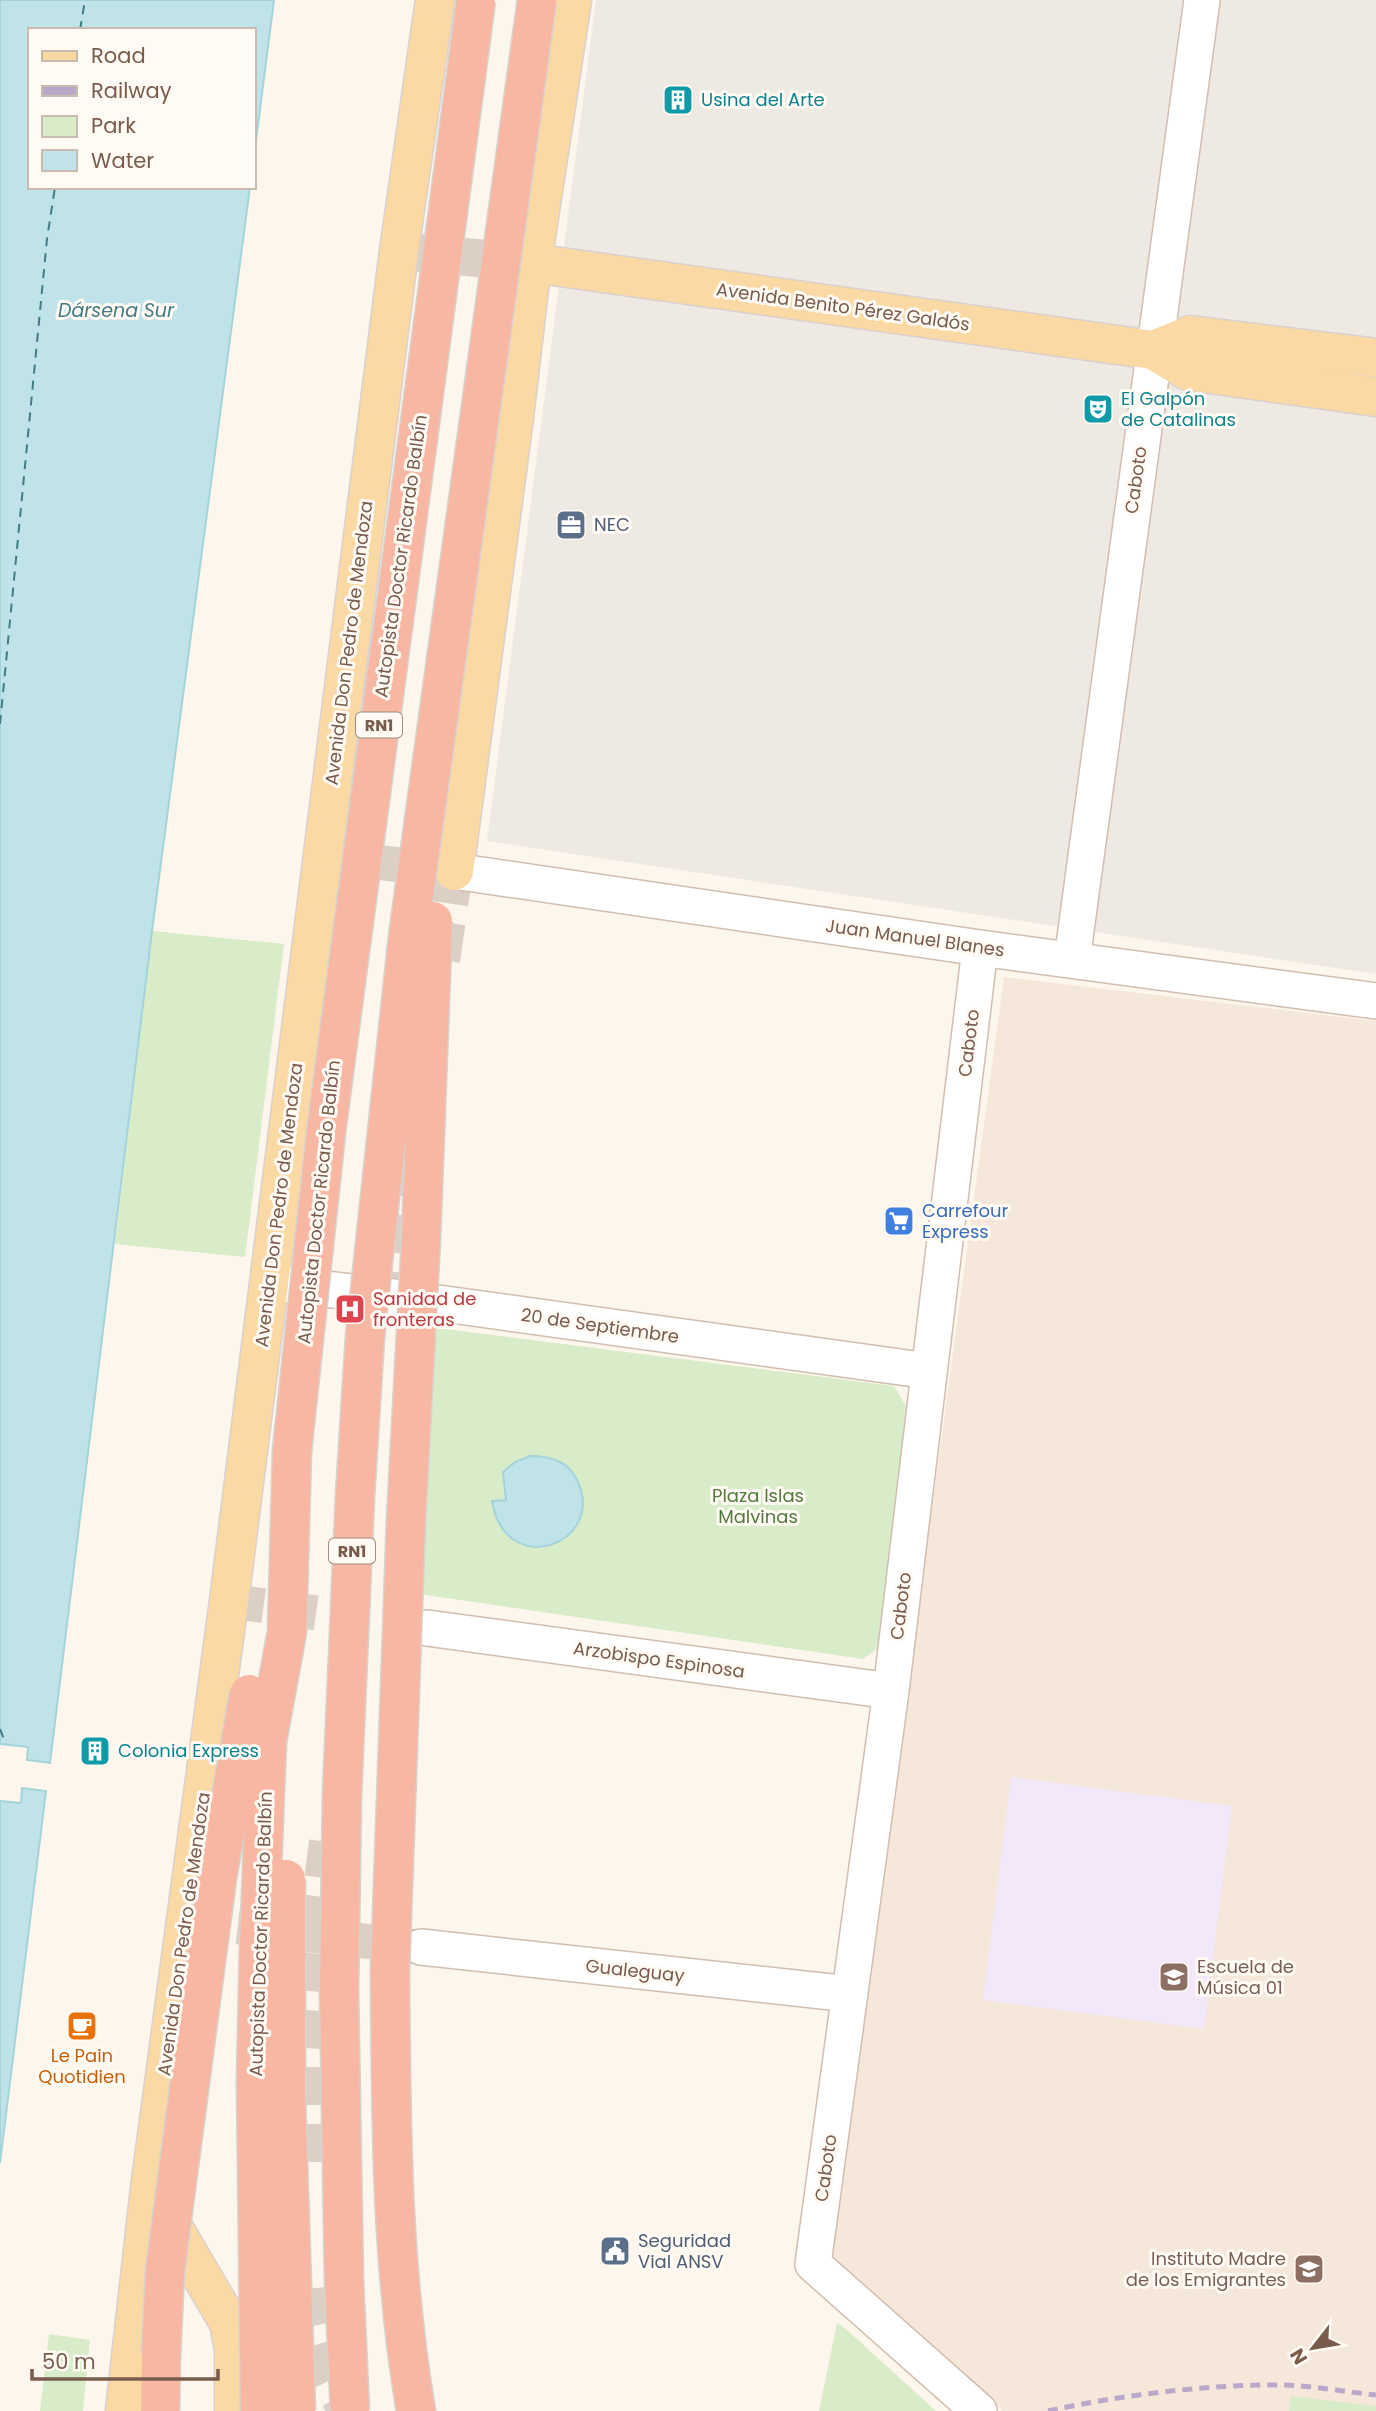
<svg xmlns="http://www.w3.org/2000/svg" width="1376" height="2411" viewBox="0 0 1376 2411" font-family="Poppins,sans-serif">
<style>
.residential{fill:#f5e8da}
.industrial{fill:#efe9e4}
.education{fill:#f3e8fa}
.green{fill:#d8ecc9}
.water{fill:#bfe3e8;stroke:#a5d3da;stroke-width:2}
.lines{fill:none;stroke-linecap:round;stroke-linejoin:round}
.ferry{stroke:#437c86;stroke-width:2;stroke-dasharray:9 7;stroke-linecap:butt}
.minor-tunnel{stroke:#dcd0c4;stroke-width:35;stroke-dasharray:35 18;stroke-linecap:butt}
.major-tunnel{stroke:#dcd0c4;stroke-width:38;stroke-dasharray:38 19;stroke-linecap:butt}
.minor-casing{stroke:#d1beb0;stroke-width:38}
.major-casing{stroke:#dad1cd;stroke-width:41}
.highway-casing{stroke:#dad1cd;stroke-width:41}
.minor{stroke:#fff;stroke-width:35}
.major{stroke:#fbd9a5;stroke-width:38}
.highway{stroke:#f7b7a3;stroke-width:38}
.rail{stroke:#b9a8c9;stroke-width:5;stroke-dasharray:10 7;stroke-linecap:butt}
.highway-bridge-casing{stroke:#dad1cd;stroke-width:41;stroke-linecap:butt}
.highway-bridge{stroke:#f7b7a3;stroke-width:38}
.labels{text-anchor:middle;stroke-width:6;stroke-linejoin:round;paint-order:stroke}
.shield{fill:#fffaf3;stroke:#a28b7f;stroke-width:2}
.shield-label{font-size:16px;font-weight:bold;fill:#7a5c4d}
.culture-label{font-size:18px;fill:#0d838f;stroke:#fffaf3;text-anchor:start}
.street-label{font-size:18px;fill:#7a5c4d;stroke:#fffaf3}
.service-label{font-size:18px;fill:#4e5e75;stroke:#fffaf3;text-anchor:start}
.shop-label{font-size:18px;fill:#366cbe;stroke:#fffaf3;text-anchor:start}
.health-label{font-size:18px;fill:#be3a42;stroke:#fffaf3;text-anchor:start}
.park-label{font-size:18px;fill:#537a41;stroke:#fffaf3}
.education-label{font-size:18px;fill:#785e54;stroke:#fffaf3;text-anchor:start}
.food-label{font-size:18px;fill:#c56008;stroke:#fffaf3}
.water-label{font-size:19px;font-style:italic;fill:#437c86;stroke:#fffaf3}
</style>
<rect width="100%" height="100%" fill="#fdf6ec"/>
<path class="residential" d="M1004,977L1376,1021V2411H1002L830,2259Z"/>
<path class="industrial" d="M596,0H1376V974L487,841Z"/>
<path class="education" d="M1011,1777L1232,1806L1204,2029L983,2000Z"/>
<path class="green" d="M152,931L284,944L245,1257L115,1244Z
M422,1326L894,1386L906,1406L882,1645L863,1659L412,1593Z
M837,2323L847,2330L936,2411H819Z
M49,2334L90,2340L83,2411H40Z
M1291,2396L1376,2406V2411H1289Z"/>
<path class="water" d="M0,0H274L254,156V30H30V187H250L152,931L50,1763L27,1760L28,1747L0,1744Z
M530,1456C548,1456 567,1460 576,1478C610,1542 506,1583 492,1501L506,1500L503,1472L515,1462Z
M22,1788L46,1791L0,2163V1801L21,1803Z"/>
<g class="lines">
<path class="ferry" d="M80,30L85,0
M0,724L47,239L55,187
M0,1729L6,1744"/>
<path class="minor-tunnel" d="M321,856L446,870
M229,1601L427,1628
M185,1921L418,1947"/>
<path class="major-tunnel" d="M399,251L532,263
M441,960L454,871
M386,1309L411,1130
M306,2162V2055L316,1935L328,1842
M305,2289C310,2340 323,2367 347,2411"/>
<g class="minor-casing">
<path id="minor" d="M454,871L980,948L1376,1001
M1072,960L1202,0
M281,1284L387,1296L929,1371
M427,1628L891,1691
M421,1947L850,1994
M979,2411L813,2264L891,1691L980,948"/>
</g>
<g class="major-casing">
<path id="major" d="M532,263L1153,350L1188,371L1376,397
M1153,350L1190,335L1376,358
M454,871L514,417L532,263L572,0
M160,2205L229,2323L234,2349V2411
M125,2411L150,2188L229,1601L399,251L435,0"/>
</g>
<g class="highway-casing">
<path id="highway" d="M390,1970C391,2118 391,2265 416,2411
M160,2411L161,2355"/>
</g>
<use href="#minor" class="minor"/>
<use href="#major" class="major"/>
<use href="#highway" class="highway"/>
<path class="rail" d="M1048,2411C1120,2395 1211,2384 1285,2385C1315,2386 1346,2392 1376,2395"/>
<g class="highway-bridge-casing">
<path id="highway-bridge" d="M286,1879V2099L296,2411
M390,1970L406,1521L421,1239L433,921
M161,2355L165,2271L217,1878L249,1694
M260,2411L256,2081L259,1946L267,1741L287,1632L292,1451L326,1132L476,0
M350,2411L344,2281L339,1991L342,1795L355,1496L365,1337L408,937L537,0"/>
</g>
<use href="#highway-bridge" class="highway-bridge"/>
</g>
<defs>
<g id="building-square" transform="scale(1.575)"><rect x="-9" y="-9" width="18" height="18" rx="4" fill="#0f9aa8" stroke="#fffaf3"/><path d="M-4-6H4V6H1V3H-1V6H-4ZM-2.5-4.3h1.7v1.8h-1.7ZM.8-4.3h1.7v1.8H.8ZM-2.5-1h1.7V.8h-1.7ZM.8-1h1.7V.8H.8Z" fill="#fff"/></g>
<g id="theatre-square" transform="scale(1.575)"><rect x="-9" y="-9" width="18" height="18" rx="4" fill="#0f9aa8" stroke="#fffaf3"/><path d="M-5-5.5Q0-4 5-5.5V0Q5 5 0 6Q-5 5-5 0ZM-3.3-2.5H-1v1.5H-3.3ZM1-2.5H3.3v1.5H1ZM-2.8 1Q0 5.5 2.8 1Z" fill="#fff"/></g>
<g id="office-square" transform="scale(1.575)"><rect x="-9" y="-9" width="18" height="18" rx="4" fill="#5c6f8a" stroke="#fffaf3"/><path d="M-6-3h4V-5.5h4V-3h4V5H-6ZM-1-4.5V-3h2v-1.5ZM-6 0V1H6V0Z" fill="#fff"/></g>
<g id="supermarket-square" transform="scale(1.575)"><rect x="-9" y="-9" width="18" height="18" rx="4" fill="#3f7fe0" stroke="#fffaf3"/><path d="M-6-5.5h2.5l.6 2H6L4.5 2H-2.5L-4.4-4H-6ZM-1.5 3.2a1.3 1.3 0 1 0 .1 0ZM3 3.2a1.3 1.3 0 1 0 .1 0Z" fill="#fff"/></g>
<g id="hospital-square" transform="scale(1.575)"><rect x="-9" y="-9" width="18" height="18" rx="4" fill="#e0444e" stroke="#fffaf3"/><path d="M-5-5h3v3.5h4V-5h3V5h-3V1.5h-4V5h-3Z" fill="#fff"/></g>
<g id="school-square" transform="scale(1.575)"><rect x="-9" y="-9" width="18" height="18" rx="4" fill="#8d6e63" stroke="#fffaf3"/><path d="M0-5L7-2L0 1L-7-2ZM-4 1L0 2.5L4 1V4Q0 6-4 4Z" fill="#fff"/></g>
<g id="cafe-square" transform="scale(1.575)"><rect x="-9" y="-9" width="18" height="18" rx="4" fill="#e8710a" stroke="#fffaf3"/><path d="M-5.5-4.5H6V0H3Q3 3.5 0 3.5H-2.5Q-5.5 3.5-5.5 0ZM3-3.2v2h1.7v-2ZM-6 4.5H4V6H-6Z" fill="#fff"/></g>
<g id="civic-square" transform="scale(1.575)"><rect x="-9" y="-9" width="18" height="18" rx="4" fill="#5c6f8a" stroke="#fffaf3"/><path d="M-.6-6.5H3V-4.5H.6V-3L4-1V1h2V6H-6V1h2V-1L-.6-3ZM-1.2 2.5V6h2.4V2.5Z" fill="#fff"/></g>
</defs>
<g fill-rule="evenodd">
<use href="#building-square" x="678" y="100"/>
<use href="#theatre-square" x="1098" y="409"/>
<use href="#office-square" x="571" y="525"/>
<use href="#supermarket-square" x="899" y="1221"/>
<use href="#hospital-square" x="350" y="1309"/>
<use href="#building-square" x="95" y="1751"/>
<use href="#school-square" x="1174" y="1977"/>
<use href="#cafe-square" x="82" y="2026"/>
<use href="#civic-square" x="615" y="2251"/>
<use href="#school-square" x="1309" y="2269"/>
</g>
<g class="labels">
<g class="shield">
<rect x="356" y="712.5" width="46" height="25" rx="5"/>
<rect x="329" y="1538.5" width="46" height="25" rx="5"/>
</g>
<g class="shield-label">
<text x="379" y="731">RN1</text>
<text x="352" y="1557">RN1</text>
</g>
<g class="culture-label">
<text x="701" y="106">Usina del Arte</text>
<text x="1121" y="405">El Galpón<tspan x="1121" dy="21">de Catalinas</tspan></text>
<text x="118" y="1757">Colonia Express</text>
</g>
<g class="street-label">
<text transform="translate(843 307) rotate(8)" y="6">Avenida Benito Pérez Galdós</text>
<text transform="translate(1136 480) rotate(-82)" y="6">Caboto</text>
<text transform="translate(401 556) rotate(-82)" y="6">Autopista Doctor Ricardo Balbín</text>
<text transform="translate(349 643) rotate(-83)" y="6">Avenida Don Pedro de Mendoza</text>
<text transform="translate(915 938) rotate(8)" y="6">Juan Manuel Blanes</text>
<text transform="translate(969 1043) rotate(-83)" y="6">Caboto</text>
<text transform="translate(319 1202) rotate(-84)" y="6">Autopista Doctor Ricardo Balbín</text>
<text transform="translate(279 1205) rotate(-83)" y="6">Avenida Don Pedro de Mendoza</text>
<text transform="translate(600 1326) rotate(8)" y="6">20 de Septiembre</text>
<text transform="translate(901 1606) rotate(-83)" y="6">Caboto</text>
<text transform="translate(659 1660) rotate(8)" y="6">Arzobispo Espinosa</text>
<text transform="translate(184 1934) rotate(-82)" y="6">Avenida Don Pedro de Mendoza</text>
<text transform="translate(261 1934) rotate(-88)" y="6">Autopista Doctor Ricardo Balbín</text>
<text transform="translate(635 1971) rotate(6)" y="6">Gualeguay</text>
<text transform="translate(826 2168) rotate(-82)" y="6">Caboto</text>
</g>
<g class="service-label">
<text x="594" y="531">NEC</text>
<text x="638" y="2247">Seguridad<tspan x="638" dy="21">Vial ANSV</tspan></text>
</g>
<g class="shop-label">
<text x="922" y="1217">Carrefour<tspan x="922" dy="21">Express</tspan></text>
</g>
<g class="health-label">
<text x="373" y="1305">Sanidad de<tspan x="373" dy="21">fronteras</tspan></text>
</g>
<g class="park-label">
<text x="758" y="1502">Plaza Islas<tspan x="758" dy="21">Malvinas</tspan></text>
</g>
<g class="education-label">
<text x="1197" y="1973">Escuela de<tspan x="1197" dy="21">Música 01</tspan></text>
<text x="1286" y="2265" text-anchor="end">Instituto Madre<tspan x="1286" dy="21">de los Emigrantes</tspan></text>
</g>
<g class="food-label">
<text x="82" y="2062">Le Pain<tspan x="82" dy="21">Quotidien</tspan></text>
</g>
<g class="water-label">
<text x="116" y="317">Dársena Sur</text>
</g>
</g>
<rect x="28" y="28" width="228" height="161" fill="#fffaf3" stroke="#cabbb1" stroke-width="2"/>
<rect x="42" y="51" width="35" height="10" fill="#fbd9a5" stroke="#cabbb1" stroke-width="2"/>
<text x="91" y="63" font-size="21" fill="#7a5c4d">Road</text>
<rect x="42" y="86" width="35" height="10" fill="#b9a8c9" stroke="#cabbb1" stroke-width="2"/>
<text x="91" y="98" font-size="21" fill="#7a5c4d">Railway</text>
<rect x="42" y="116" width="35" height="21" fill="#d8ecc9" stroke="#cabbb1" stroke-width="2"/>
<text x="91" y="133" font-size="21" fill="#7a5c4d">Park</text>
<rect x="42" y="150" width="35" height="21" fill="#bfe3e8" stroke="#cabbb1" stroke-width="2"/>
<text x="91" y="168" font-size="21" fill="#7a5c4d">Water</text>
<g transform="translate(1313 2348) rotate(239)" stroke="#fffaf3" stroke-width="5" paint-order="stroke">
<path d="M0-5L12 26L0 18L-12 26Z" fill="#7a5c4d"/>
<text y="-10" font-size="19" font-weight="bold" text-anchor="middle" fill="#7a5c4d">N</text>
</g>
<path d="M32 2369v10h186v-10" fill="none" stroke="#7a5c4d" stroke-width="3.5"/>
<text x="42" y="2369" font-size="21" fill="#7a5c4d" stroke="#fffaf3" stroke-width="5" paint-order="stroke">50 m</text>
</svg>
